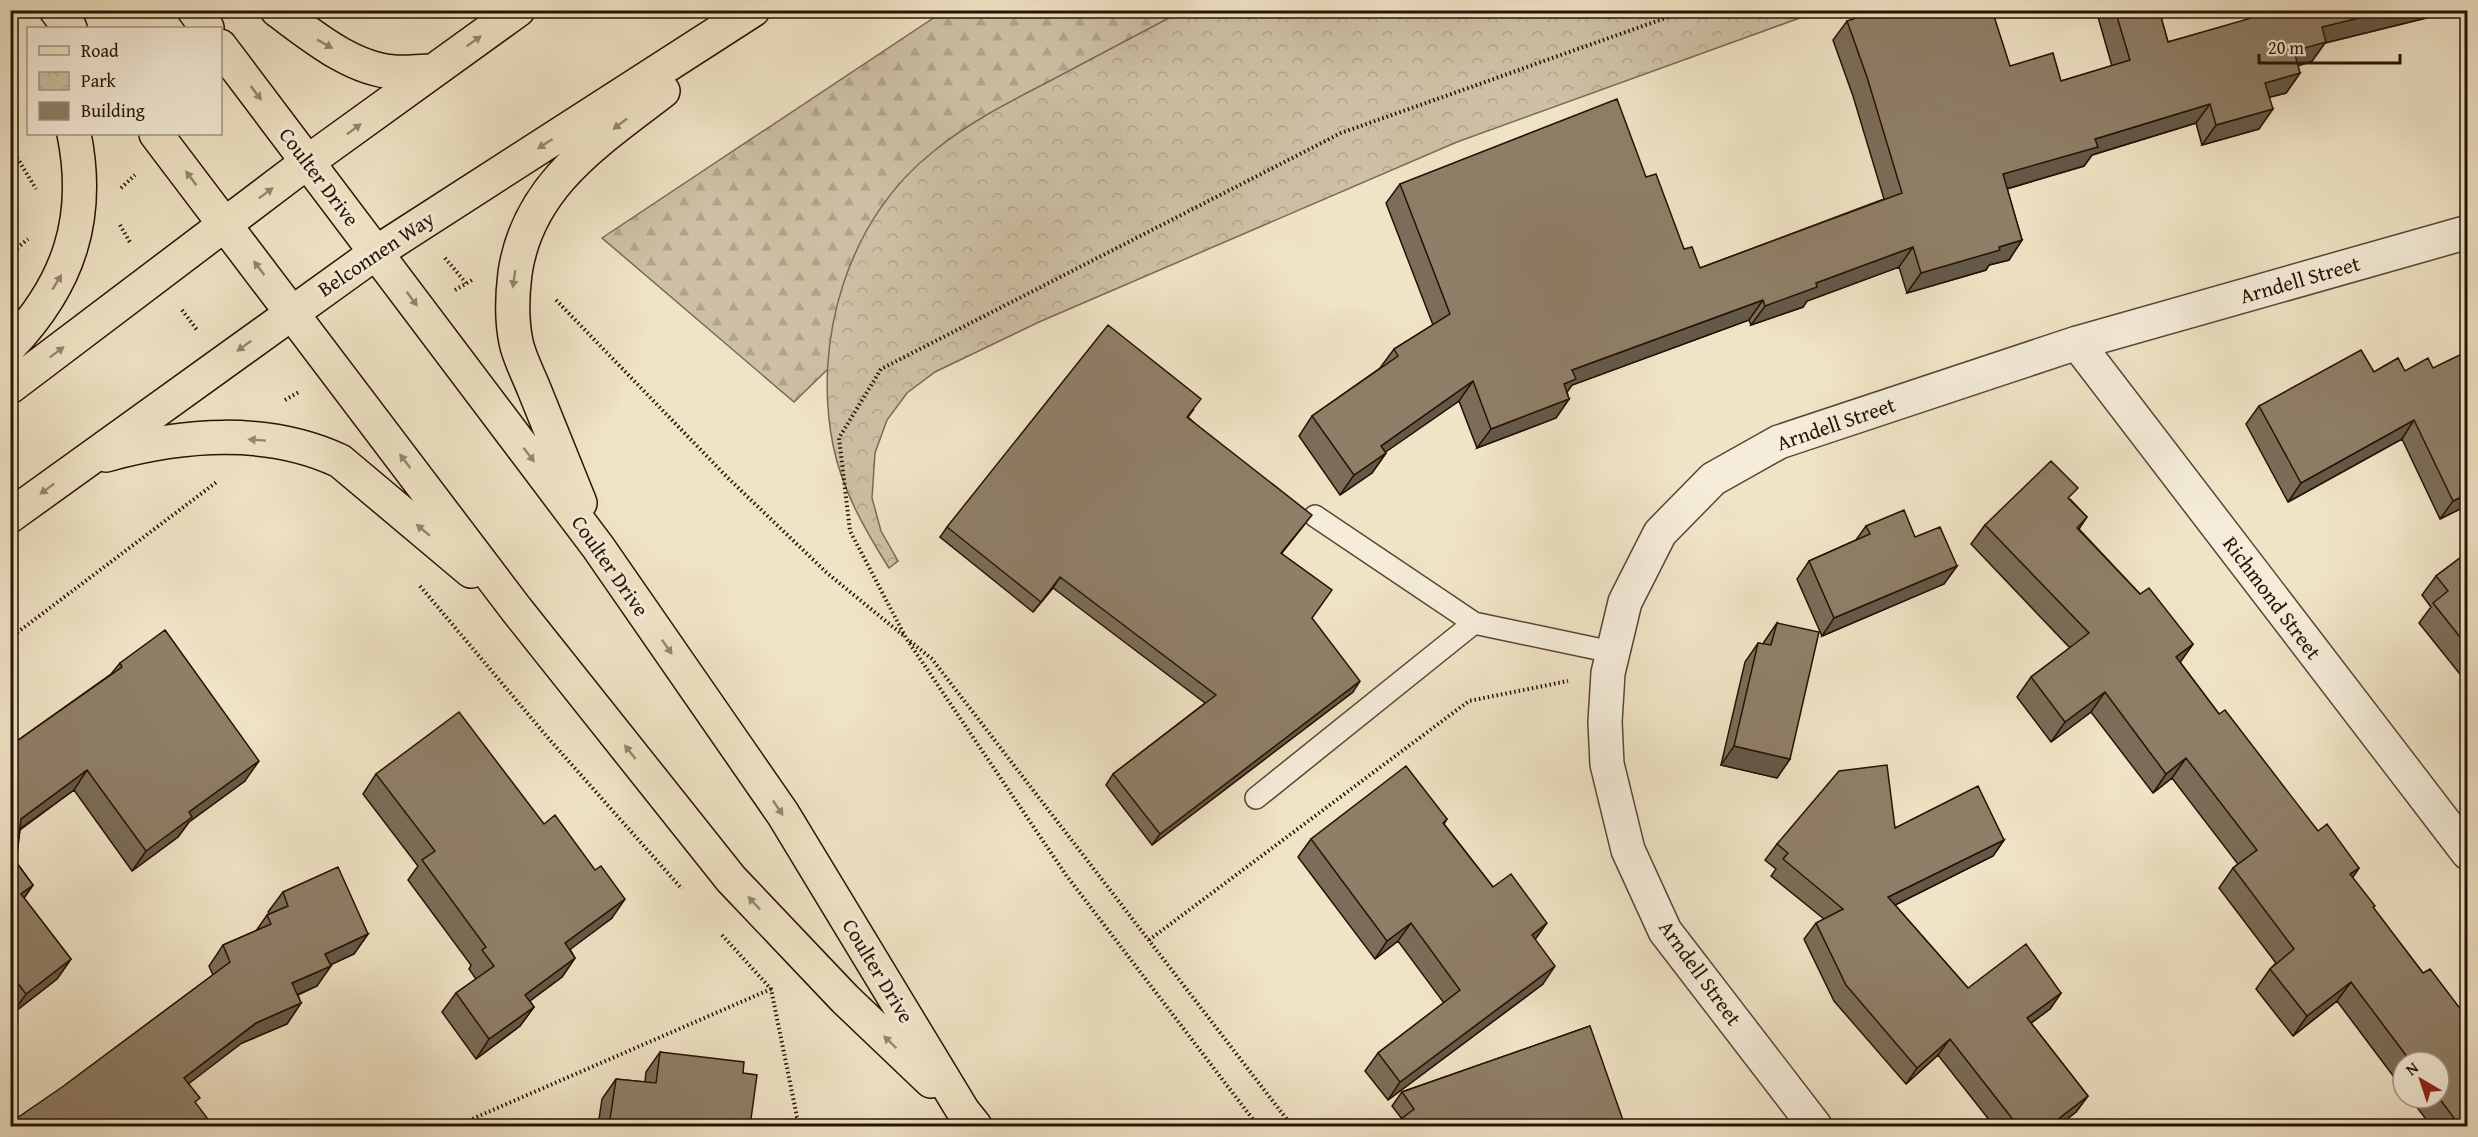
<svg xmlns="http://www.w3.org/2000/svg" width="2478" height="1137" viewBox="0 0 2478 1137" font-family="'Gentium Book Plus',serif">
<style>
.forest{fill:url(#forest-firs);stroke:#7a6954;stroke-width:1.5}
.park{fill:url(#park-crowns);stroke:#7a6954;stroke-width:1.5}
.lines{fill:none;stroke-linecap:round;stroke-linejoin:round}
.lane-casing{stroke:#584633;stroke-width:24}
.street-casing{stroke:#584633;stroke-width:36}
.primary-casing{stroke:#261202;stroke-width:36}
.path{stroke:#261202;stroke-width:4;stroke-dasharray:1.5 3;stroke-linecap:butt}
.lane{stroke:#f5edda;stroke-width:21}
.street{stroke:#f5edda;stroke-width:33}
.primary{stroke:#f0e4c6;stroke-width:33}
.wall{fill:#7b6d59;stroke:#261202;stroke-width:1.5}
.shaded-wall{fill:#645949;stroke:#261202;stroke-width:1.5}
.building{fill:#8f7f68;stroke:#261202;stroke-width:1.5}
.oneway{fill:#95866e}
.labels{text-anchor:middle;stroke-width:6;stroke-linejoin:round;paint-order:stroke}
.street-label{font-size:21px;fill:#261202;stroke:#f5edda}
</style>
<defs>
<pattern id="forest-firs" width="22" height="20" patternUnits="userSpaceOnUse" patternTransform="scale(1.5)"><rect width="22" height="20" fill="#cec0a5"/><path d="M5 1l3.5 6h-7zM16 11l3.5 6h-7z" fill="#b1a48c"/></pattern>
<pattern id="park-crowns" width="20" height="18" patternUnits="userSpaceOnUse" patternTransform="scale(1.5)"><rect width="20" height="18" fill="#cec0a5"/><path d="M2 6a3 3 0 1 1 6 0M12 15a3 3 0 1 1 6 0" fill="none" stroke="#b1a48c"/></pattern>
</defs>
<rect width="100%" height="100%" fill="#f0e4c6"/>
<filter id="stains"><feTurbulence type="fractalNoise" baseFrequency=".00333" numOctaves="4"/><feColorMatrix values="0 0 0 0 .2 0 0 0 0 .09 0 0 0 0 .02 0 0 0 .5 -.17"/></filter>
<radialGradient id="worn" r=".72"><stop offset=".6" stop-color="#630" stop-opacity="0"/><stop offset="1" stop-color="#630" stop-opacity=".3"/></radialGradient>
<path class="forest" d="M944,11H1539L934,266L794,402L602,238Z"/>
<path class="park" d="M1182,11V10L1819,11L1457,142L1039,322L935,372L907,393L887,420L875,453L872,498L881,531L898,561L889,568C865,530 842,490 833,445C812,340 848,218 934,151C968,123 1007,103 1046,83C1092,59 1137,35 1182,11Z"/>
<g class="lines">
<g class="lane-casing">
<path id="lane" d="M1315,516L1474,623L1612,652
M1256,798L1474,623"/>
</g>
<g class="street-casing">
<path id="street" d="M2077,343L2468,853
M1815,1126L1665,931L1628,850L1607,764L1605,722L1608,673L1625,602L1660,533L1713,479L1779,442L2077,343L2468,232"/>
</g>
<g class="primary-casing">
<path id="primary" d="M56,10L70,28
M194,10L207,28
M277,10C311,35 351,69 394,72C406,73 419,71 431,71
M220,46L598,547L783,814L963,1111L975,1126
M156,134L516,609L731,879L845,999L931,1081
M10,346C69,284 91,218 74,134
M10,387L306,163L518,10
M106,455C182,434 268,427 340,461L471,571
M580,503C565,465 549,427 534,389C528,374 519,357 516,342C511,318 512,297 515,273C528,185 597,142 663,91
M10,516L377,252L753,10"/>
</g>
<path class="path" d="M10,146L36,189
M121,188L135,175
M120,225L131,244
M10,254L28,239
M445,258L466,283
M455,290L472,280
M556,300L727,477L827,573L904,636
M182,310L197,330
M285,400L299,392
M420,586L549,739L682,889
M10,638L218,481
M910,641L932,659L1292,1126
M722,935L771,989L797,1117L804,1126
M1149,940L1469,701L1568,681
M456,1126L771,989
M1258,1126L1066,875L906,638L850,531L839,438L881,369L1341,133L1688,10"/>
<use href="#lane" class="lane"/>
<use href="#street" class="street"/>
<use href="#primary" class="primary"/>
</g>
<path class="wall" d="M2096,10H2159L2168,42L2272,13L2271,10H2435L2430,17L2325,43L2312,61L2298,66L2300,73L2286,93L2269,97L2259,129L2202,145L2196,123L2092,155L2084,166L2007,189L2022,240L2009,260L1989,265L1986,270L1907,293L1899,267L1807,301L1803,307L1751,325L1749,320L1572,385L1567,392L1569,399L1556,418L1477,448L1459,401L1385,452L1386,453L1372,473L1340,495L1299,436L1312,416L1380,368L1394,349L1433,325L1386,203L1400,184L1646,177L1684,249L1700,268L1884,199L1853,96L1833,40L1847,21L2010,66L2061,81L2112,66Z
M2398,358L2468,505L2440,519L2402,439L2288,502L2246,424L2259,406L2374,372Z
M1194,409L1188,417L1304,525L1282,553L1312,619L1353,692L1152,845L1106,785L1113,774L1205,703L1053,588L1033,612L940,537L947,527Z
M2070,499L2087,517L2079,529L2140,594L2193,644L2180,662L2219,714L2318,831L2359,868L2352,878L2373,908L2423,973L2468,1021L2463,1028L2468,1126H2431L2410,1098H2439V1062H2403V1089L2337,1001L2293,1036L2256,989L2270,969L2276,963L2219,888L2233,868L2238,864L2172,778L2153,793L2091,712L2051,742L2017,697L2031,677L2070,648L1971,544L1985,525Z
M1866,526L1957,566L1944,584L1822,636L1797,579L1809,561L1856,540Z
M2468,552V684L2419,623L2431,607L2422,595L2436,576Z
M1777,623L1790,759L1777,778L1721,765L1745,662L1758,643L1763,644L1764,642Z
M120,663L245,781L189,822L178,837L132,871L74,790L20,830L16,862L33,885L24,898L71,959L57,979L12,1014L10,1012V746L111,674Z
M376,774L612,918L570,949L575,958L562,977L530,1001L534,1007L520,1026L476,1059L442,1012L456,993L476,979L469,969L471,965L408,880L418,866L363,794Z
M1447,819L1444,824L1493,887L1535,940L1543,984L1388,1100L1365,1071L1378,1053L1444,1003L1398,941L1375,959L1298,857L1311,839Z
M1895,828L2004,840L1993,856L1895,905L1968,988L2061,993L2050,1009L2031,1023L2088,1096L2076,1112L2058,1126H1994L1938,1055L1906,1084L1834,1001L1804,939L1816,923L1824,919L1771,876L1776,869L1765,860L1777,844Z
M283,892L368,934L354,954L330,965L317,986L298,995L301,1003L287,1024L242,1043L65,1085L213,975L209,966L223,945L256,931L267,915L269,914L268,912Z
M1590,1026L1402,1119L1392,1106L1402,1092Z
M660,1052L743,1073L750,1126H598L602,1099L616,1079L645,1082L646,1072Z"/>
<path class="shaded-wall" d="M2391,10H2435L2430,17L2325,43L2312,61L2280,71L2294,51L2322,27Z
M2300,73L2286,93L2252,102L2265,83Z
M2210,104L2196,123L2092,155L2084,166L1989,194L2003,174L2095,139Z
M2273,109L2259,129L2202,145L2216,125Z
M2022,240L2009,260L1989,265L1986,270L1907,293L1921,273L1999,247Z
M1913,247L1899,267L1807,301L1803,307L1751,325L1765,306L1816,283Z
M1763,300L1749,320L1572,385L1562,399L1550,403L1572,370Z
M1473,381L1459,401L1367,465L1381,446Z
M1569,399L1556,418L1477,448L1491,429Z
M2414,420L2402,439L2288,502L2301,483Z
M1386,453L1372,473L1340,495L1354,475Z
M2468,494V505L2440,519L2453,501Z
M1957,566L1944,584L1822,636L1834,618Z
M1060,577L1053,588L1033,612L1041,602Z
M2193,644L2179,664L2176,657Z
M1360,681L1353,692L1152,845L1160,834Z
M2105,692L2091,712L2051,742L2065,722Z
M1734,746L1790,759L1777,778L1721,765Z
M2186,758L2172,778L2153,793L2166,774Z
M259,761L245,781L189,822L178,837L132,871L146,851L189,812Z
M87,770L74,790L10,836L21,819Z
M2004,840L1993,856L1877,914L1888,897Z
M2359,868L2346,887L2350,874Z
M33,885L19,905L21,894Z
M625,899L612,918L552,963L565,943Z
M1411,923L1398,941L1375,959L1387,941Z
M1547,923L1534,941L1532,935Z
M368,934L354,954L311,974L325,954Z
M575,958L562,977L512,1014L525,995Z
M71,959L57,979L12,1014L26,994Z
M331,966L317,986L278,1003L292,983Z
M1555,966L1543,984L1388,1100L1400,1082Z
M2351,982L2337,1001L2293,1036L2307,1016Z
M2061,993L2050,1009L2016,1034L2027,1018Z
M301,1003L287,1024L242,1043L170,1098L184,1078L256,1023Z
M534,1007L520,1026L476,1059L489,1039Z
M1950,1039L1938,1055L1906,1084L1917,1068Z
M2088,1096L2076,1112L2058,1126H2049Z"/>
<path class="building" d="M1879,10H1992L2010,66L2053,53L2061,81L2130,60L2115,10H2159L2168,42L2279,10H2391L2322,27L2326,42L2294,51L2300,73L2265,83L2273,109L2216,125L2210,104L2095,139L2098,147L2003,174L2022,240L1999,247L2000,250L1921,273L1913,247L1816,283L1817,287L1765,306L1763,300L1572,370L1576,379L1564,384L1569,399L1491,429L1473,381L1381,446L1386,453L1354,475L1312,416L1398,356L1394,349L1450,314L1400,184L1617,99L1646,177L1656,174L1684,249L1692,247L1700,268L1902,193L1867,77L1847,21Z
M1108,325L1201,399L1187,417L1312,515L1281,553L1332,590L1312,618L1360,681L1160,834L1113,774L1216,695L1060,577L1041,602L947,527Z
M2361,350L2374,372L2398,358L2405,371L2428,358L2433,368L2468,351V494L2453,501L2414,420L2301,483L2259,406Z
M2051,461L2078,488L2068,498L2087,517L2077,528L2140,594L2149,588L2193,644L2176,657L2219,714L2225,710L2318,831L2327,824L2359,868L2350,874L2375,906L2373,907L2423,973L2430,969L2468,1019V1020L2461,1025L2468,1034V1126H2443L2454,1118L2439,1098V1062H2411L2351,982L2307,1016L2270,969L2294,949L2233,868L2257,850L2186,758L2166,774L2105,692L2065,722L2031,677L2089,633L1985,525Z
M1904,510L1915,537L1940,527L1957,566L1834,618L1809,561L1870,534L1866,526Z
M2468,552V647L2433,603L2448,591L2436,576Z
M1777,623L1819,632L1790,759L1734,746L1758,643L1771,645Z
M165,630L259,761L189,812L192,817L146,851L87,770L21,819L16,862L33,885L21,894L71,959L26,994L10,973V746L122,667L120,663Z
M459,712L544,824L555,815L595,870L601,866L625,899L565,943L575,958L525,995L534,1007L489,1039L456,993L494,966L482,950L486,947L422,860L435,851L376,774Z
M1887,765L1895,828L1978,786L2004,840L1888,897L1968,988L2026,944L2061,993L2027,1018L2088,1096L2049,1126H2018L1950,1039L1917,1068L1846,985L1816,923L1843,909L1783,859L1788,853L1777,844L1839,771Z
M1406,766L1447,819L1443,823L1493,887L1511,874L1547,923L1532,935L1555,966L1400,1082L1378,1053L1460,990L1411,923L1387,941L1311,839Z
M338,867L368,934L325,954L331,966L292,983L301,1003L256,1023L184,1078L200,1098L195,1102L213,1126H10V1123L65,1085L230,962L223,945L271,924L267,915L288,906L283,892Z
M1590,1026L1625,1126H1392L1414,1109L1402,1092Z
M660,1052L744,1062L743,1073L757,1075L750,1126H609L616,1079L656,1083Z"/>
<defs><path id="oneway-solid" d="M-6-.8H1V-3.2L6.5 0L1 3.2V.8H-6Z" transform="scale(1.5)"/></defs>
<g class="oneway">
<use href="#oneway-solid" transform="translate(474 41) rotate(-35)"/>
<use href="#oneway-solid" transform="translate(325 44) rotate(29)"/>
<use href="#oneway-solid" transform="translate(256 93) rotate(53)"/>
<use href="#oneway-solid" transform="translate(620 124) rotate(142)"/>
<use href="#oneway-solid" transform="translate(354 129) rotate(-37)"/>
<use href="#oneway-solid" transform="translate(545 144) rotate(147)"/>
<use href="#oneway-solid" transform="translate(191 178) rotate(-127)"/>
<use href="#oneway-solid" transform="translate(266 193) rotate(-37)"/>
<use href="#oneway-solid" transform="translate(259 268) rotate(-127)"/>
<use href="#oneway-solid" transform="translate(514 279) rotate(98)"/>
<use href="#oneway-solid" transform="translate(57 282) rotate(-59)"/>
<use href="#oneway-solid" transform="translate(412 299) rotate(53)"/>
<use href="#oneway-solid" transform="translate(244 346) rotate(144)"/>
<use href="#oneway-solid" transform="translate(57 352) rotate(-37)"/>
<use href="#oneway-solid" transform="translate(257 440) rotate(-176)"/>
<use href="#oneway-solid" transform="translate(529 455) rotate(53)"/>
<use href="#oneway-solid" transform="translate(405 461) rotate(-127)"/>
<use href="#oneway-solid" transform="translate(47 489) rotate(143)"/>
<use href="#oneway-solid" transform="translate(423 530) rotate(-140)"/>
<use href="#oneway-solid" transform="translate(667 647) rotate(55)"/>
<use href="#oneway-solid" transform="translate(630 752) rotate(-128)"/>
<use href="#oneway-solid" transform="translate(778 808) rotate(56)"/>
<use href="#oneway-solid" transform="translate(754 903) rotate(-133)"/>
<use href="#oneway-solid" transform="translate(890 1042) rotate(-136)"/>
</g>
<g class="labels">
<g class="street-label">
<text transform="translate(319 177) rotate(53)" y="7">Coulter Drive</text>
<text transform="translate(376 254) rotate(-34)" y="7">Belconnen Way</text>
<text transform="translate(2300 280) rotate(-16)" y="7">Arndell Street</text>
<text transform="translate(1836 424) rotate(-19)" y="7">Arndell Street</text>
<text transform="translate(610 566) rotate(55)" y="7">Coulter Drive</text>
<text transform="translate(2272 598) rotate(53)" y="7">Richmond Street</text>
<text transform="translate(878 971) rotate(59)" y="7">Coulter Drive</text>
<text transform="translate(1700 973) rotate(54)" y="7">Arndell Street</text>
</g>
</g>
<rect width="2478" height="1137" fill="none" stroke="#f0e4c6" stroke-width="36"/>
<rect x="12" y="12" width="2454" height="1113" fill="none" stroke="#261202" stroke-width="3"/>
<rect x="18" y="18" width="2442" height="1101" fill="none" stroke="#261202" stroke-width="1.5"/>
<rect x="27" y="27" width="195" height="108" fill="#f5edda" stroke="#a29584" stroke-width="1.5"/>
<rect x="39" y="46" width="30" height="9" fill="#f0e4c6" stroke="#a29584" stroke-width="1.5"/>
<text x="81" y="57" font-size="18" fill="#261202">Road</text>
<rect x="39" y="72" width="30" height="18" fill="url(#park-crowns)" stroke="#a29584" stroke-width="1.5"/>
<text x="81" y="87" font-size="18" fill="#261202">Park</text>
<rect x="39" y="102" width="30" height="18" fill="#8f7f68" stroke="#a29584" stroke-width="1.5"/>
<text x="81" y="117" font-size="18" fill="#261202">Building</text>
<g transform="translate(2421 1080) rotate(321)"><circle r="28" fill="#f5edda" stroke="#a29584" stroke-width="1.5"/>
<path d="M0-4.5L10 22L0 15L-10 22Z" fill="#8f2418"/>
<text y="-9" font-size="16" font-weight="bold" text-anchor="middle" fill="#261202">N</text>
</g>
<path d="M2259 54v9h141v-9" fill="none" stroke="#261202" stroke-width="3"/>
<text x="2268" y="54" font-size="18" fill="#261202" stroke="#f5edda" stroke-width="4.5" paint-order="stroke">20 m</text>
<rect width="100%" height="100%" filter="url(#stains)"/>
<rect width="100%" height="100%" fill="url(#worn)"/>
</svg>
